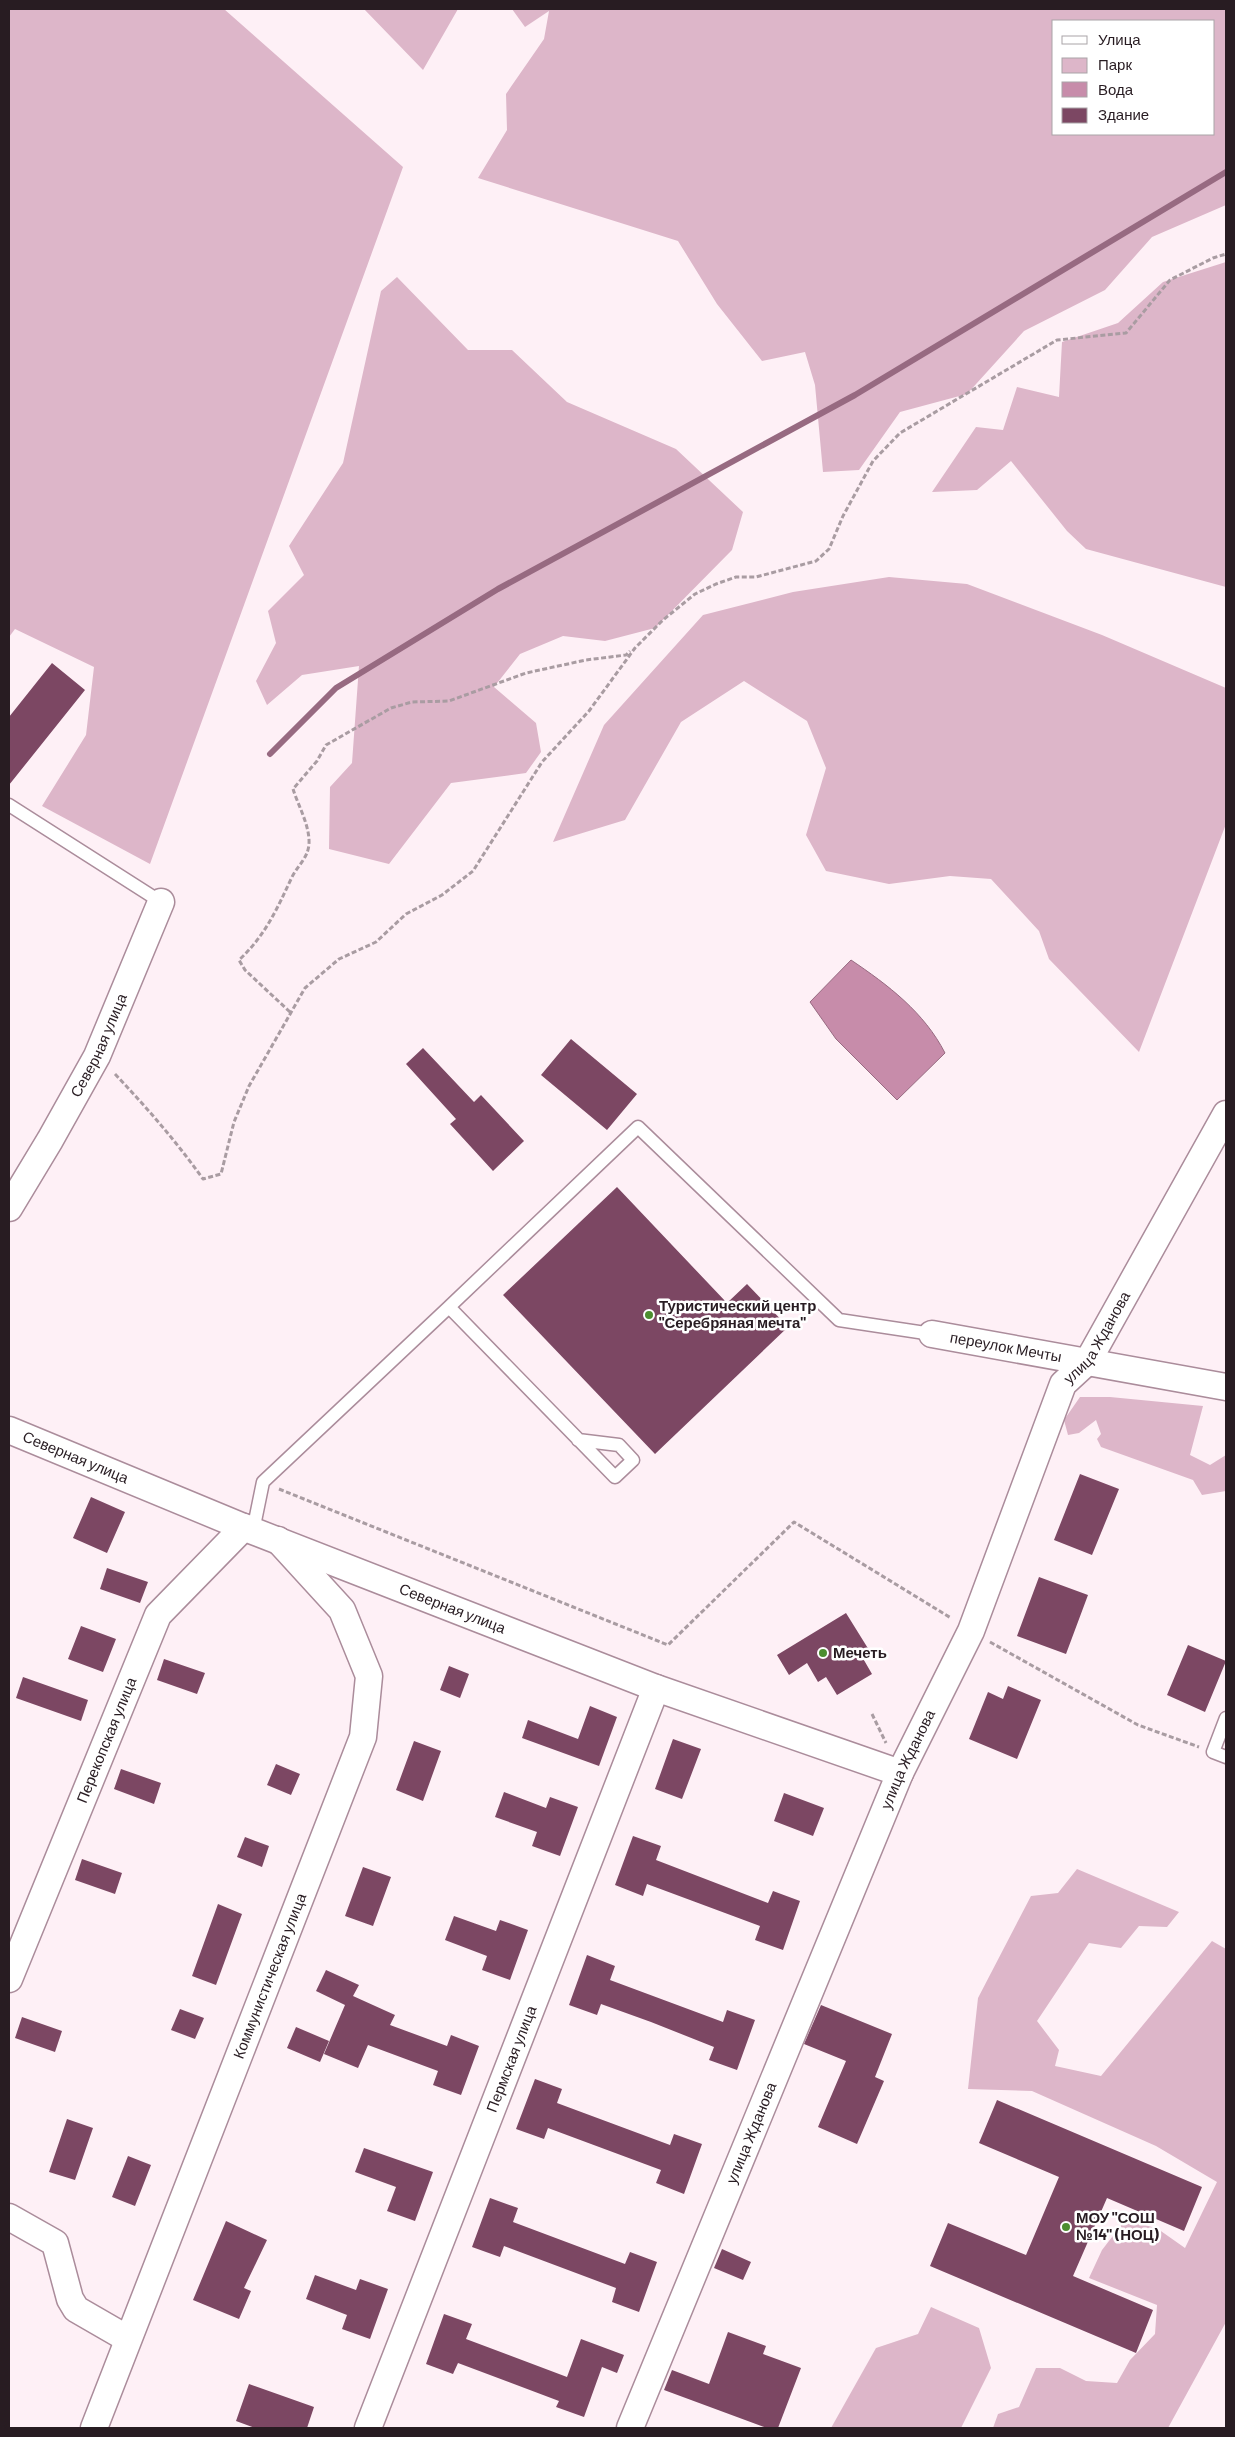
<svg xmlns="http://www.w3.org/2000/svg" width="1235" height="2437" viewBox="0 0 1235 2437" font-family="Barlow,sans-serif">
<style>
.green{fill:#ddb6c9;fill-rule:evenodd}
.water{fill:#c78caa;stroke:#976a81}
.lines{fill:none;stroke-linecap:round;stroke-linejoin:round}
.stream{stroke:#976a81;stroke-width:6}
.building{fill:#7c4763}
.lane-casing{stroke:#ab8c9b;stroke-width:15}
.street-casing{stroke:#ab8c9b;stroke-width:29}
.path{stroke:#a99ca2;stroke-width:3;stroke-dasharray:5 2.5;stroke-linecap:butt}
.lane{stroke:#fff;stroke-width:12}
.street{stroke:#fff;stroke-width:26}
.poi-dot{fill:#4c8d2f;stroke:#fff;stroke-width:2}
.labels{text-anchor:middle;stroke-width:5;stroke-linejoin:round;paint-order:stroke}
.street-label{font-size:15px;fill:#281c22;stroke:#fff}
.poi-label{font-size:15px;font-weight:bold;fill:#281c22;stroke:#fff;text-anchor:start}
</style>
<rect width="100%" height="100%" fill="#fef0f6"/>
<path class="green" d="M9,9H224L403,167L150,864L42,806L86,735L94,667L15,629L9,637Z
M364,9H458L423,70Z
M512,9H1226V205L1152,237L1105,290L1024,331L967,394L900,412L859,470L823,472L815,385L805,352L762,361L717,304L678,241L478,178L507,130L506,94L544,39L549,11L525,27ZM1214,21V134H1054V21Z
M1226,262V587L1086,549L1067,531L1011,461L977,490L932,492L976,427L1003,430L1017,387L1059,397L1062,342L1118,323L1163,282Z
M397,277L468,350H512L567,402L676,449L743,512L732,550L655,628L605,641L563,636L520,654L494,687L536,723L541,752L526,773L451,783L389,864L329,849L330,787L352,763L359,666L302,675L267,705L256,681L276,643L268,611L304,575L289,546L343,463L381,291Z
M889,577L967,584L1102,635L1226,688V824L1139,1052L1049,959L1039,931L991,879L950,876L889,884L826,871L806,835L826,768L807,721L744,681L681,722L625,820L553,842L604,725L703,615L793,592Z
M1080,1397H1110L1203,1406L1190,1455L1210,1465L1226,1455V1491L1202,1495L1193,1480L1101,1447L1097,1439L1101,1434L1096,1420L1079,1433L1068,1435L1064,1420Z
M1077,1869L1179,1912L1167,1927L1139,1926L1121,1948L1089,1943L1037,2021L1059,2050L1055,2066L1101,2076L1212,1941L1226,1949V2322L1168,2428H993L998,2414L1019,2407L1036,2368H1060L1086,2381L1117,2383L1130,2360L1155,2334L1157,2305L1089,2278L1102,2250L1126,2219L1158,2229L1185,2248L1217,2182L1156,2146L1032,2091L968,2089L978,1998L1031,1896L1058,1893Z
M931,2307L979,2328L991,2368L961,2428H831L876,2348L918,2334Z"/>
<path class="water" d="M851,960C888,985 924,1012 945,1053L897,1100L836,1039L810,1002Z"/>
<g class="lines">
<path class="stream" d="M270,754L336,688L498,589L855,395L1226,172"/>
</g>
<path class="building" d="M52,663L85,690L9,785V717Z
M571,1039L637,1094L607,1130L541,1075Z
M423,1048L474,1102L481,1095L524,1141L493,1171L450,1124L456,1119L406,1064Z
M617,1187L727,1303L747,1284L788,1327L655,1454L503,1295Z
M1080,1474L1119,1489L1092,1555L1054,1540Z
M91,1497L125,1512L107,1553L73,1538Z
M107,1568L148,1582L140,1603L100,1589Z
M1039,1577L1088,1595L1066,1654L1017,1636Z
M846,1613L869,1650L861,1655L872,1674L837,1695L826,1677L818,1682L807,1663L789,1675L777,1655Z
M81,1626L116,1639L103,1672L68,1659Z
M1188,1645L1226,1661L1205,1712L1167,1695Z
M164,1659L205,1673L197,1694L157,1680Z
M449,1666L469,1674L460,1698L440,1690Z
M23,1677L88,1700L81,1721L16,1698Z
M1008,1686L1041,1700L1017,1759L969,1739L988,1692L1003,1699Z
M590,1706L617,1717L599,1766L522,1738L528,1720L578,1739Z
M673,1739L701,1749L682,1799L655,1789Z
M414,1741L441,1751L423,1801L396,1790Z
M276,1764L300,1774L291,1795L267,1785Z
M121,1769L161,1783L154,1804L114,1789Z
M504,1792L546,1808L550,1797L578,1807L560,1856L532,1846L537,1832L495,1817Z
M784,1793L824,1808L813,1836L774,1821Z
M633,1836L661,1846L656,1860L768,1903L773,1891L800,1901L783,1950L755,1940L760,1926L647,1884L643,1896L615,1885Z
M245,1837L269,1846L262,1867L237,1857Z
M82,1859L122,1873L115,1894L75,1880Z
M363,1867L391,1877L373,1926L345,1916Z
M218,1904L242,1914L216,1985L192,1976Z
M454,1916L496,1931L500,1920L528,1930L510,1980L482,1970L487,1956L445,1940Z
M587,1955L615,1966L610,1980L723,2022L727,2010L755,2020L737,2070L709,2060L714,2047L651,2022L601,2004L597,2015L569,2005Z
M326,1970L359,1985L353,1996L395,2015L390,2025L447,2046L451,2035L479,2046L461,2095L433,2085L438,2071L368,2045L358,2068L324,2054L345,2005L316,1991Z
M821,2005L892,2034L875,2077L884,2081L857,2144L818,2127L846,2061L804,2044Z
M180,2009L204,2018L195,2039L171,2030Z
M22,2017L62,2031L55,2052L15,2038Z
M296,2027L329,2041L320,2062L287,2048Z
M535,2079L562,2089L557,2103L670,2145L674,2134L702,2144L684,2194L656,2183L661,2170L548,2128L544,2139L516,2129Z
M997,2100L1202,2187L1184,2231L1107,2198L1073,2276L1153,2310L1136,2353L930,2266L948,2223L1026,2255L1059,2177L979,2143Z
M67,2119L93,2128L75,2180L49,2172Z
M364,2148L433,2172L415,2221L387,2211L396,2187L355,2172Z
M128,2156L151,2165L135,2206L112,2197Z
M490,2198L518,2208L513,2222L625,2264L630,2252L657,2262L639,2312L612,2302L616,2288L504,2246L500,2257L472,2247Z
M226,2221L267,2240L244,2288L251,2291L239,2319L193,2300Z
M722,2249L751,2262L743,2280L714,2268Z
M315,2275L356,2290L360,2279L388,2289L370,2339L342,2329L347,2315L306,2299Z
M444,2314L472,2324L466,2339L567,2377L581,2339L624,2355L617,2373L602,2367L584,2417L556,2407L559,2401L458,2363L453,2374L426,2364Z
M728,2332L766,2346L763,2354L801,2368L778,2428H767L664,2390L672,2370L709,2384Z
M249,2384L314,2407L307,2428H255L236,2421Z"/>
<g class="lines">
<g class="lane-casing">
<path id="lane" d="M9,805L161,902
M578,1440L619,1445L633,1460L615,1477L449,1307L638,1127L839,1320L932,1334
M253,1531L263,1482L449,1307
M1226,1718L1213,1752L1226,1757"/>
</g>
<g class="street-casing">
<g id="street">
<path id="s1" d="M9,1208L50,1140L97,1056L161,902"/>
<path id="s2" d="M932,1334L1226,1387"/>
<path id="s3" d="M9,1430L253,1531L656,1688L900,1773"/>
<path id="s4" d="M9,1979L158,1615L244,1527"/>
<path d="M9,2217L55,2243L70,2299L76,2309L128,2339"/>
<path id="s5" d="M94,2428L363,1737L369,1676L342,1610L278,1540"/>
<path id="s6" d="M368,2428L656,1688"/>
<path id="s7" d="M630,2428L900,1773L971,1631L1063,1384L1088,1361L1226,1114"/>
</g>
</g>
<path class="path" d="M290,1012L245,970L239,960C265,936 277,909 292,877C298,865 308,858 309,844C310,826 298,805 293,789L317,761L326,745L391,708L412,702L449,701L526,673L586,660L626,655L630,651
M115,1074C147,1108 176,1141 203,1179L221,1174L234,1122L249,1086L305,988L339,959L376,942L406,914L442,895L473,871L542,762L589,711L635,648L663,620L695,594L716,584L736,577H756L816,561L829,549L843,516L873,461L900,433L1057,340L1126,333L1170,280L1213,258L1226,254
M279,1489L668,1645L794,1522L951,1618
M990,1642L1138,1725L1199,1747
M872,1714L886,1743"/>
<use href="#lane" class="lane"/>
<use href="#street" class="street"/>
</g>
<g class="poi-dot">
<circle cx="649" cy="1315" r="5"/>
<circle cx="823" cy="1653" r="5"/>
<circle cx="1066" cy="2227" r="5"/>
</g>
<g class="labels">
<g class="street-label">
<text dy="5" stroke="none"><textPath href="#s1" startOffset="186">Северная улица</textPath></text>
<text dy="5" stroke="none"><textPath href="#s7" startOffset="1189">улица Жданова</textPath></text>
<text dy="5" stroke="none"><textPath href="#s2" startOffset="75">переулок Мечты</textPath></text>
<text dy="5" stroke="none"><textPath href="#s3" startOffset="72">Северная улица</textPath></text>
<text dy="5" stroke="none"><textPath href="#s3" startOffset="478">Северная улица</textPath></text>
<text dy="5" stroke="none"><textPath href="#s4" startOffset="258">Перекопская улица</textPath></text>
<text dy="5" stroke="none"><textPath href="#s7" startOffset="724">улица Жданова</textPath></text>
<text dy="5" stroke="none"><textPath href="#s5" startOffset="485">Коммунистическая улица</textPath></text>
<text dy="5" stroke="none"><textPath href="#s6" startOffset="396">Пермская улица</textPath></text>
<text dy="5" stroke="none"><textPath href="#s7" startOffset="319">улица Жданова</textPath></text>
</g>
<g class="poi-label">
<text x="659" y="1311">Туристический центр<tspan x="659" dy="17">"Серебряная мечта"</tspan></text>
<text x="833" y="1658">Мечеть</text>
<text x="1076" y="2223">МОУ "СОШ<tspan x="1076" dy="17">№14" (НОЦ)</tspan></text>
</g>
</g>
<rect width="1235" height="2437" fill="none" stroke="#281c22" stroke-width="20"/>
<rect x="1052" y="20" width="162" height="115" fill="#ffffff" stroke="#a9a4a7"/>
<rect x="1062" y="36" width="25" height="8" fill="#ffffff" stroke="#a9a4a7"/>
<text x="1098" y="45" font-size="15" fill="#281c22">Улица</text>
<rect x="1062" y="58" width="25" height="15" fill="#ddb6c9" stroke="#a9a4a7"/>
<text x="1098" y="70" font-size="15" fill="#281c22">Парк</text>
<rect x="1062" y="82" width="25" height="15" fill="#c78caa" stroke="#a9a4a7"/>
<text x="1098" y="95" font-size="15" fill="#281c22">Вода</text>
<rect x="1062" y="108" width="25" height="15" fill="#7c4763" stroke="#a9a4a7"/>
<text x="1098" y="120" font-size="15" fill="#281c22">Здание</text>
</svg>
